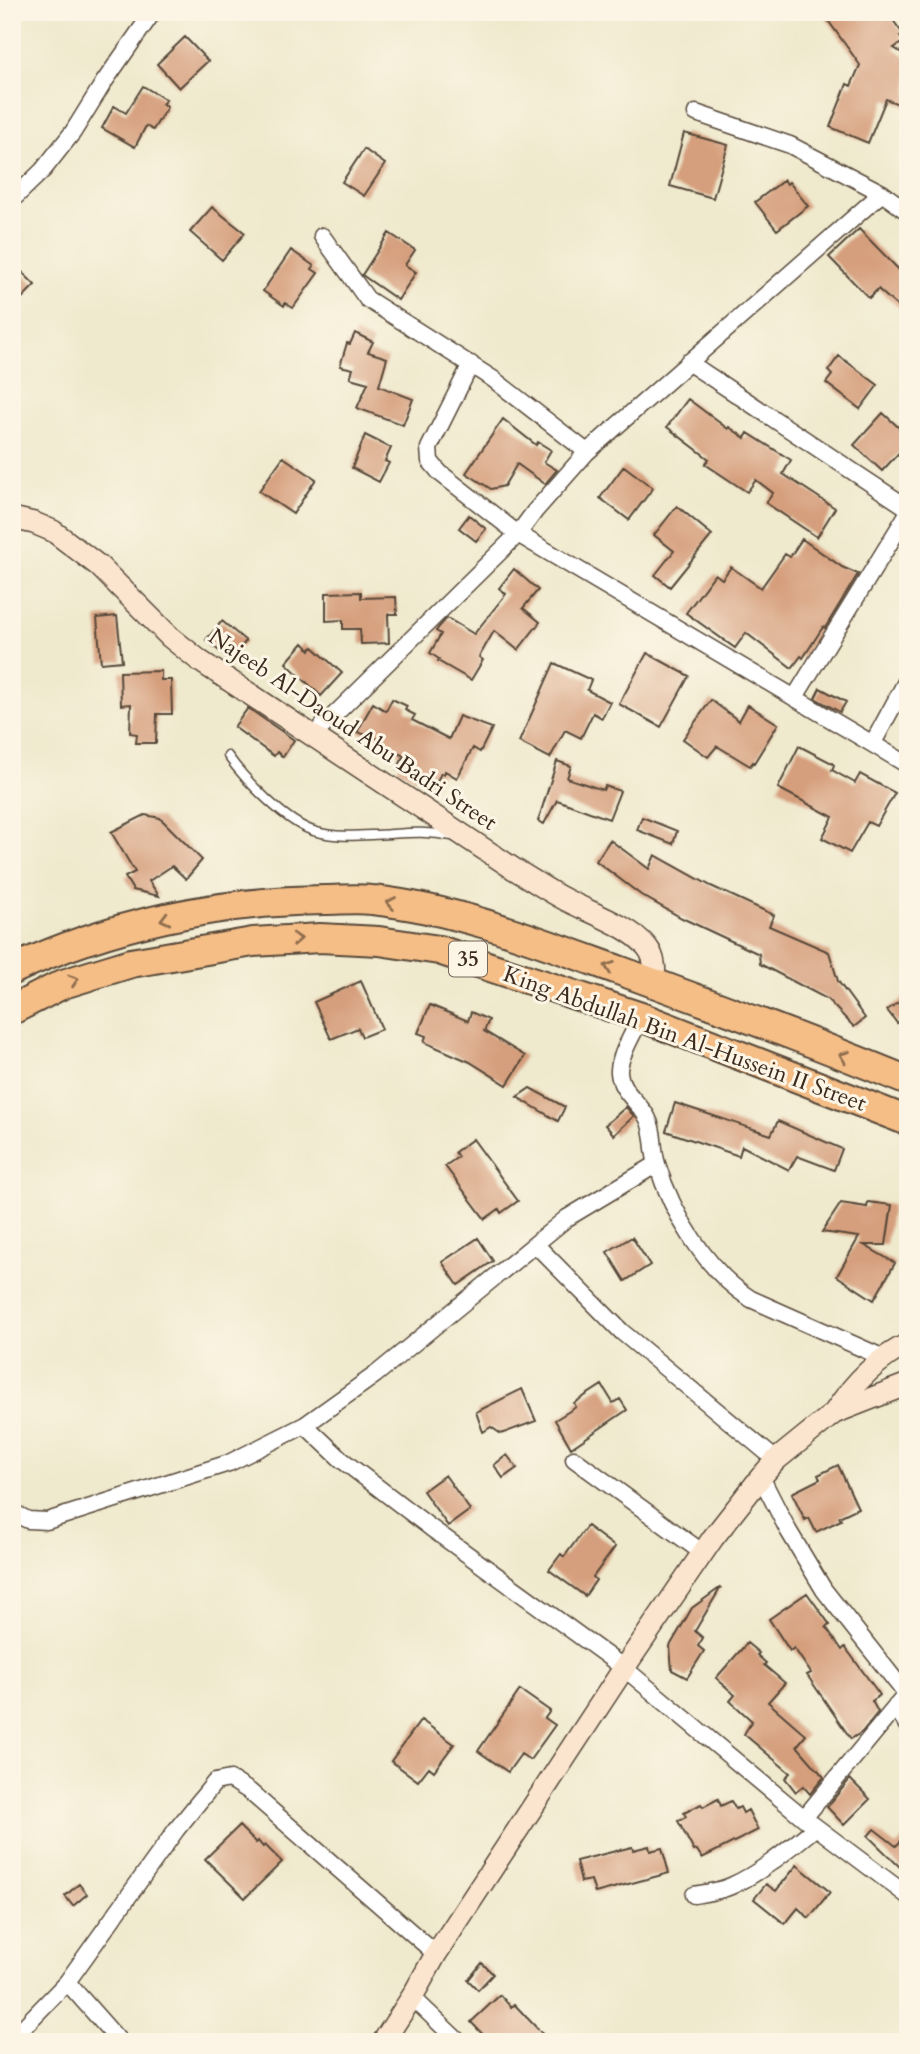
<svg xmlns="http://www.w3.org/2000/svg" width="920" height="2054" viewBox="0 0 920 2054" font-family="Cardo,serif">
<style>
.building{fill:#d59e7c}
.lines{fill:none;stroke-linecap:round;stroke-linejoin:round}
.lane-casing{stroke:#564738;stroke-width:11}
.street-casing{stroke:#564738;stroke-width:19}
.secondary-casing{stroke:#564738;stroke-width:24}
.highway-casing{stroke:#564738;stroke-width:32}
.lane{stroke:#fff;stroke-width:8}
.street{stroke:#fff;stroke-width:16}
.secondary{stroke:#fbe5cf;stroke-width:21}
.highway{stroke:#f6be87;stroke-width:28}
.oneway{stroke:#8f6d4d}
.labels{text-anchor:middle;stroke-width:6;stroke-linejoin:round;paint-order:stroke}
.shield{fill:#fcf5e5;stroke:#75675a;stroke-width:2}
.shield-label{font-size:21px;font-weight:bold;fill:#3b2a1e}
.street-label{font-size:23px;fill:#3b2a1e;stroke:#fcf5e5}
</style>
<rect width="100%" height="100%" fill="#fcf5e5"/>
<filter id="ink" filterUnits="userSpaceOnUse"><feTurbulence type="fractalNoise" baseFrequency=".0143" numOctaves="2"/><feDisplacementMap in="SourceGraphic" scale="14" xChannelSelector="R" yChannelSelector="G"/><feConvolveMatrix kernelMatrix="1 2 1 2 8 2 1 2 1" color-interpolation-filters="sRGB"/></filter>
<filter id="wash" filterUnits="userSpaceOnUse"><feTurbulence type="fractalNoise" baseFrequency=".00686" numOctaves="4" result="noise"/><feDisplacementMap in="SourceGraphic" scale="28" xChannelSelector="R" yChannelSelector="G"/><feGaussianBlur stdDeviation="1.57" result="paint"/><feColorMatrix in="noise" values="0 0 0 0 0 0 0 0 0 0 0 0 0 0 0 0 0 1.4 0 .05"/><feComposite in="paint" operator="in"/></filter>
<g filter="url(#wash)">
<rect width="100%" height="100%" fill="#efe9cd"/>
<g id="blocks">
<path class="building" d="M822,12H887L903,34L900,36L903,42L894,48L908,57V108L886,99L868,143L830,127L847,84L851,86L860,65Z
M185,37L208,61L179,88L157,64Z
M143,86L166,100L162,104L167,107L153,130L146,126L135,147L102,128L114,106L126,113Z
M684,133L728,145L713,198L670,186Z
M364,149L385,164L364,196L342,182Z
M784,180L787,184L789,182L808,206L777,230L755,202Z
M212,207L245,233L222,260L190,232Z
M859,229L908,279V316L878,289L869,298L829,257Z
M389,233L415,250L405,265L416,272L398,300L362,275Z
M291,250L314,266L312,269L318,273L293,308L285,303L284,306L263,291Z
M12,262L35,285L12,308Z
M355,333L373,342L368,352L387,358L379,386L413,399L403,425L357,408L368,383L350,378L353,369L340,366L347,343L350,344Z
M839,356L878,385L860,409L826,383L832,375L828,371Z
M688,399L728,429L729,427L745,438L748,433L791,460L783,474L835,508L817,537L766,503L773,493L756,480L747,492L705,464L709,459L667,427Z
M883,413L908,436V443L882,471L854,445Z
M503,419L536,445L538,442L551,450L544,462L557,470L545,484L517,464L504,486L491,489L466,473Z
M365,435L391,448L385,461L389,463L379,482L352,468Z
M283,457L316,479L293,514L259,491Z
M624,466L653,488L629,520L600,498Z
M677,506L712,535L670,587L655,575L674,551L654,535Z
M469,515L486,529L476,541L459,528Z
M802,539L842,567L858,574L825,628L823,627L803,658L801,656L792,668L746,633L735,648L686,613L715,574L722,579L731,567L761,588L785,554L790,557Z
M514,569L538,590L523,608L540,622L518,650L494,631L479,657L483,660L471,680L438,661L439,659L430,653L441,634L436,631L439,627L447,618L474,634L506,594L499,588Z
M361,592V598L396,597L397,614H388L389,643L361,644L360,629H343V620L326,621V593Z
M117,616L122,661L101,663L97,618Z
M222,621L246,641L230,660L206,640Z
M303,643L310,650L313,647L342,673L321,696L286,663Z
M647,653L689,676L661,727L619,704Z
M554,663L591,680L587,690L610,702L602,718L593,713L581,738L565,730L550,758L519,742Z
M161,671V680H171L172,714H157L156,743H136L137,734L130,733L131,704L121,705L120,672Z
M820,688L846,702L840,712L815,698Z
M392,699L407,706L405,710L415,715L412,720L449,739L459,716L492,728L480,752L473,748L457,778L445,771L444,774L441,773L434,788L397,769L404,756L377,743L379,739L357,732L373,703L386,711Z
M711,700L739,721L748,705L778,724L754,763L753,762L750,766L717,746L708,757L683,739Z
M248,708L294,740L283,757L277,752L274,756L234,727Z
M799,746L832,763L834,765L832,770L855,783L860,774L895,793L876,826L868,822L850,853L822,838L833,817L778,788Z
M557,761L571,766L567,778L603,790L605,786L620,791L609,819L557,800L544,824L538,821Z
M145,815L160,818L202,860L186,879L172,866L149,881L159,896L133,890L125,877L135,872L111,832Z
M642,817L677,831L673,844L637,830Z
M610,840L649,869L655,855L711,886L774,915L769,926L829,952L838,981L865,1018L854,1027L827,999L760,964L759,954L682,918L641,895L596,861Z
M361,981L382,1029L362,1037L358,1028L331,1039L314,1002Z
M908,996V1015L897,1023L887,1010Z
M430,1005L468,1021L471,1012L489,1020L484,1031L525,1056L507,1085L470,1062L424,1042L426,1036L418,1033Z
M530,1088L565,1107L558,1121L517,1097Z
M675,1103L771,1135L778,1121L842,1149L834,1170L797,1156L789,1170L742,1146L739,1156L666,1131Z
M626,1107L634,1116L614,1135L605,1125Z
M473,1139L518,1201L501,1213L499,1209L485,1219L445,1166L458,1157L455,1152Z
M868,1202L892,1205L886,1245H864L895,1263L874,1300L837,1276L859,1237L822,1232L841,1203L867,1207Z
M632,1237L650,1265L625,1281L607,1252Z
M478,1238L493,1261L458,1285L442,1262Z
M602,1385L613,1403L620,1399L627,1410L571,1448L555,1420L576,1407L574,1403Z
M522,1389L536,1421L501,1434L491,1427L483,1432L476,1412Z
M507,1455L517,1468L503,1478L494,1465Z
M838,1465L858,1508L839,1517L841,1520L816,1532L809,1518L805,1520L792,1493L820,1479L818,1475Z
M445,1475L470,1510L448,1526L423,1491Z
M587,1526L615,1547L593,1577L596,1580L585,1596L549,1570L561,1554L564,1557Z
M721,1587L695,1631L703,1638L698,1646L704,1651L687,1678L672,1670L670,1646L692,1608Z
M807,1593L830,1625L826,1627L842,1650L845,1647L880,1695L872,1701L878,1712L862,1732L851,1739L807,1675L811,1673L794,1648L790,1651L769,1619Z
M747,1643L759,1653L757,1655L766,1663L764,1665L785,1683L768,1702L806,1735L797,1746L824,1777L810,1794L803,1786L796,1792L785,1778L790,1773L744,1734L752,1721L730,1701L735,1695L716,1678Z
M520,1690L550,1711L545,1718L555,1725L530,1760L521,1754L508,1772L478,1751Z
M421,1720L454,1744L434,1771L429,1767L418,1781L391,1761Z
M850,1779L870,1799L844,1825L827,1807Z
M718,1799L721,1806L731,1801L736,1809L740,1807L743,1813L748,1810L758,1830L702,1858L697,1850L694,1851L678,1821L686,1817L684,1813L701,1804L703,1807Z
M239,1826L256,1843L258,1841L263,1847L265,1845L282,1862L245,1898L205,1859Z
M874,1829L896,1846L908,1834V1875L868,1836Z
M649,1846L650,1851L662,1848L669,1873L595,1893L591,1880L581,1882L576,1861L632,1847L633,1850Z
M797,1865L830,1892L809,1918L798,1908L785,1924L754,1899L766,1884L776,1891Z
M79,1884L87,1894L73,1906L65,1896Z
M482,1963L493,1974L478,1990L468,1980Z
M500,1995L511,2007L514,2004L550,2042H490L471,2022Z"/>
</g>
</g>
<g filter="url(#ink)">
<use href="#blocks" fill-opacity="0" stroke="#564738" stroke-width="2"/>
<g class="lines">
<g class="lane-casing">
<path id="lane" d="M228,756C245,780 288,825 317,832C335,837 354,836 371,835C401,834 422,830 452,836"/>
</g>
<g class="street-casing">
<path id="street" d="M696,113L790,145L882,193L908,212
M12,200L43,170L73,132L104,82L153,12
M322,236L367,299L493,379L587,452
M688,362L908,508
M471,364L429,448L430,461L440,473L518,534L908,765
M795,697L908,513
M314,735L518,534L535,511L587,452L882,193
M873,743L908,678
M641,1017C635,1031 618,1057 619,1072C620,1091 638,1101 647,1117C655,1131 652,1149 657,1164C672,1213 707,1272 751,1299L884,1358
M536,1245L622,1332L776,1460
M305,1425L342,1460L431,1528L624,1668L804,1818L908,1896
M574,1459L703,1553
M761,1477L788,1530L824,1590L906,1694
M12,1512L28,1520L47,1521L229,1463L305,1425L375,1375L567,1218L657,1164
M896,1706L908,1727
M804,1818L908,1692
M694,1895C706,1893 720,1891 731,1886C761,1873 790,1848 816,1827
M67,1982L120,2042
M412,1997L459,2042
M12,2039L67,1982L176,1830L215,1782L230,1779L249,1791L436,1954"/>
</g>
<g class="secondary-casing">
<path id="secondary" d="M12,518L34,523L53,531L99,566L170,637L200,661L514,869C531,879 548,891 566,900C589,912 630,926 647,947C655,957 656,971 653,983
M834,1413C853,1384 876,1359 908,1344
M383,2042L412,1997L436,1954L624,1668L713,1538L761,1477L776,1460L834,1413L908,1384"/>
</g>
<g class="highway-casing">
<path id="highway" d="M12,970C109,924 218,901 325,900C340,900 357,898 372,900C458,909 541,942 621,971C717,1006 813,1042 908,1081
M12,1010L63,984L131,963L253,942L320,938L379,941L439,950L641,1017L908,1121"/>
</g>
<use href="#lane" class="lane"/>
<use href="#street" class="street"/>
<use href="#secondary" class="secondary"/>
<use href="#highway" class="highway"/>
</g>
<defs><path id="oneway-chevron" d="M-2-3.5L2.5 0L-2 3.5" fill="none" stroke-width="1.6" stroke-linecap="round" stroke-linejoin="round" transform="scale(1.75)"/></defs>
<g class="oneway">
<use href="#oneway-chevron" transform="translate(391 903) rotate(-170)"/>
<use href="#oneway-chevron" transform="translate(165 919) rotate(166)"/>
<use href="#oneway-chevron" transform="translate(297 939) rotate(-3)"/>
<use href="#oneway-chevron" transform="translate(609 967) rotate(-160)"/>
<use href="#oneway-chevron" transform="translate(74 980) rotate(-18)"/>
<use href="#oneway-chevron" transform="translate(844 1056) rotate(-159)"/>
</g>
</g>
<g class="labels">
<rect class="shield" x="449" y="941.5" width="38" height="35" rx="5"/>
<g class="shield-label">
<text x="468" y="966">35</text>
</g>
<g class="street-label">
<text transform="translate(353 729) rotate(34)" y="8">Najeeb Al-Daoud Abu Badri Street</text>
<text transform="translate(685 1038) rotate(20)" y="8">King Abdullah Bin Al-Hussein II Street</text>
</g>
</g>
<rect width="920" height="2054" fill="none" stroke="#fcf5e5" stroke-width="42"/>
</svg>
